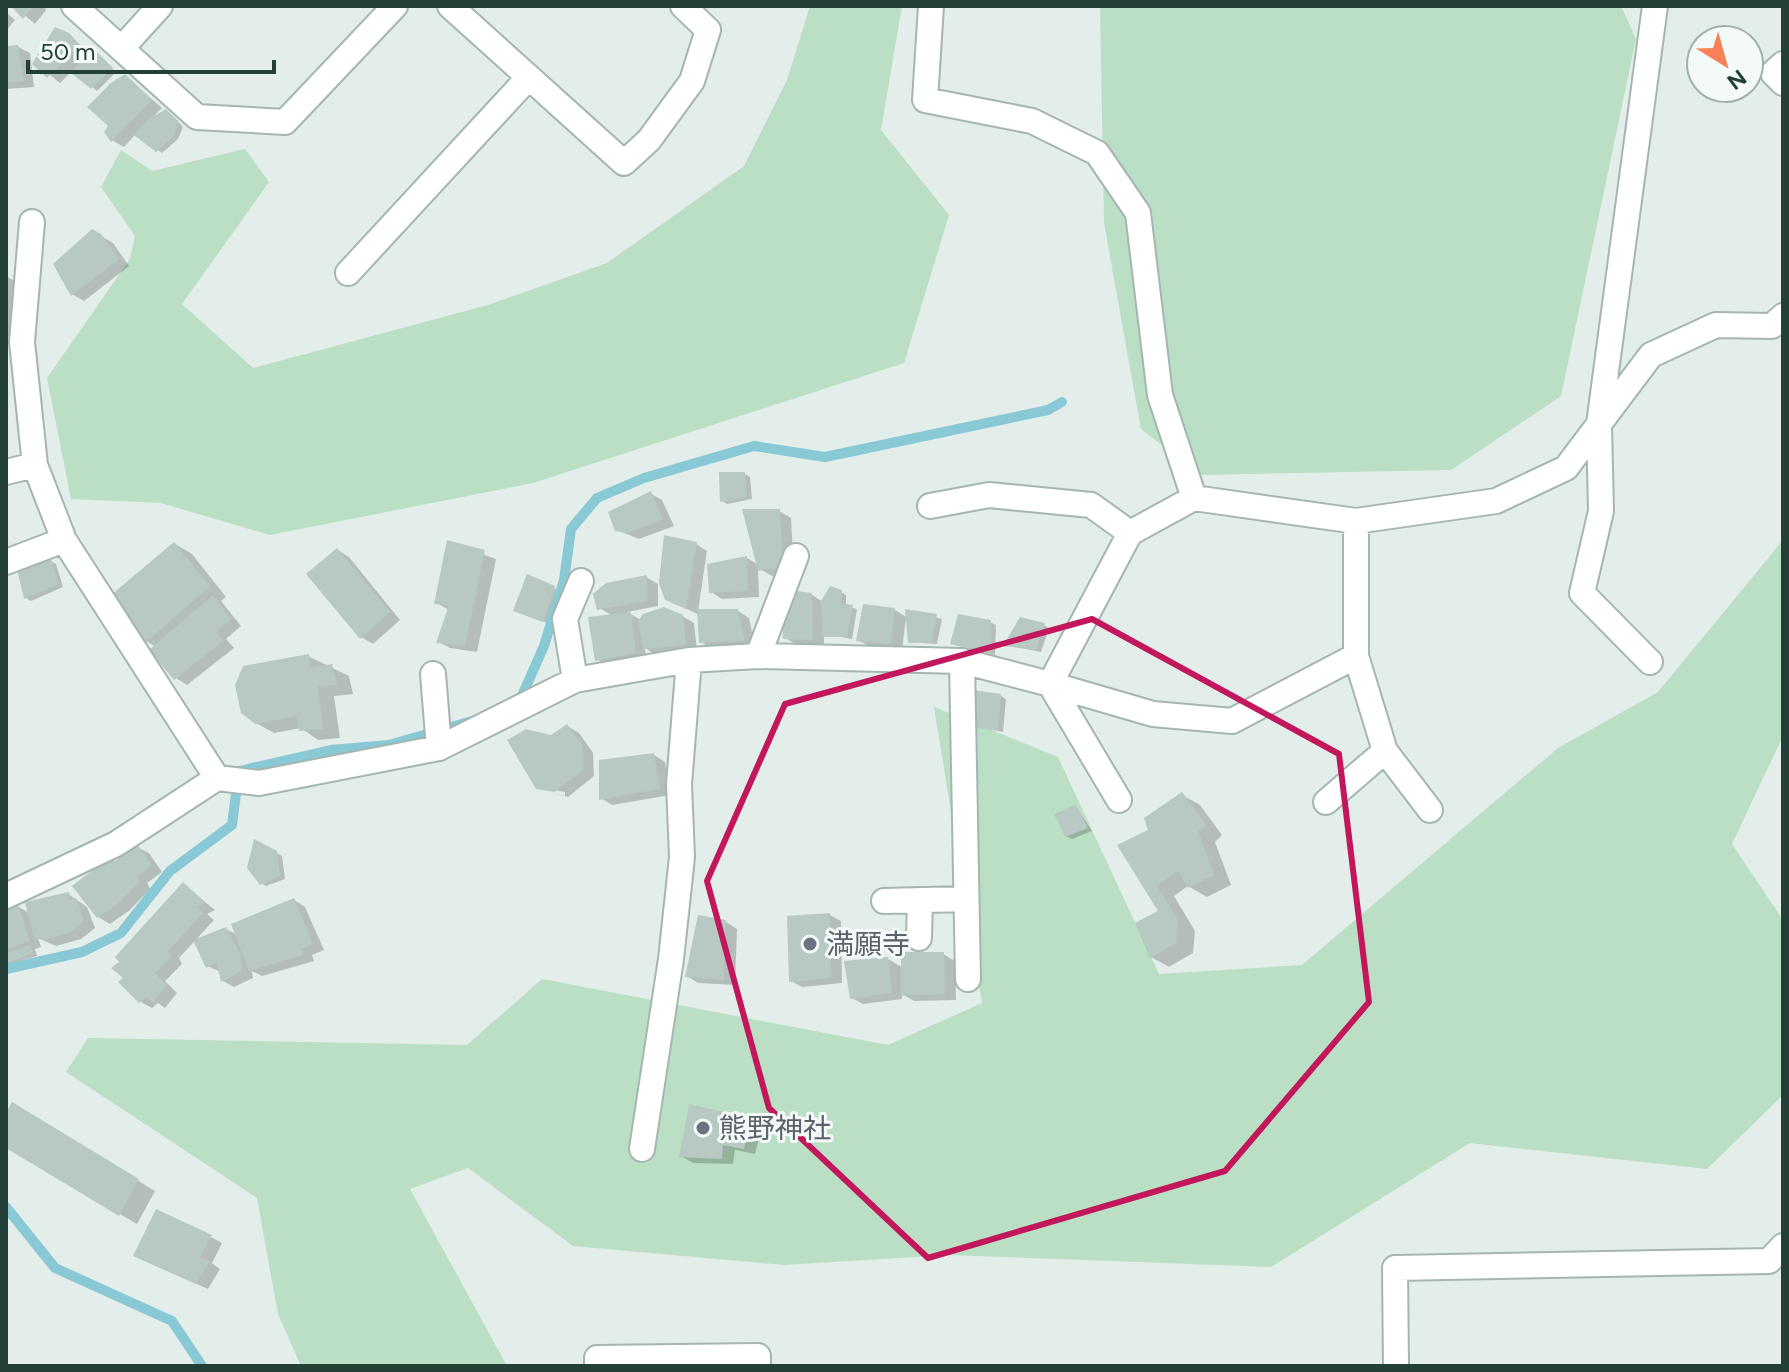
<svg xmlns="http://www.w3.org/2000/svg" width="1789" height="1372" viewBox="0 0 1789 1372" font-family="Figtree,'Noto Sans JP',sans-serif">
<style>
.green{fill:#bbdfc5}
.shadow{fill:#0003}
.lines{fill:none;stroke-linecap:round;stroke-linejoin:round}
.stream{stroke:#89c8d5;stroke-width:10}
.building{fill:#b8c8c2}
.street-casing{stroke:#a5b6b0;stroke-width:28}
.street{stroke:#fff;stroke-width:24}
.marked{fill:none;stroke:#c2185b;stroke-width:6;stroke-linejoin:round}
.worship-dot{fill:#6b7280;stroke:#f4faf7;stroke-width:3}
.labels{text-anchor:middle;stroke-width:6;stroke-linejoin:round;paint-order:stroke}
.worship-label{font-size:28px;fill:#5b616d;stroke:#f4faf7;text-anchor:start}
</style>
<rect width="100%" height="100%" fill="#e3ede9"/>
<path class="green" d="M810,6H902L881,130L949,215L904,363L533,483L270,535L161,503L71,499L47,378L130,259L135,236L101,187L121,150L152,171L245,149L269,182L182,304L253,368L488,305L607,263L744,166L787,80Z
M1100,6H1621L1636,39L1561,396L1451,470L1201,475L1141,429L1104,223Z
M1783,540V736L1732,844L1783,920V1095L1707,1169L1470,1143L1271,1267L949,1255L783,1265L573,1246L468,1168L410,1189L507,1366H301L278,1314L257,1198L66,1072L88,1038L467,1045L542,979L888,1045L982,1003L934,707L1058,757L1159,974L1302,965L1558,748L1658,692Z"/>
<path class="shadow" d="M14,6H45L46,10L35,24Z
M6,12L15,20L6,31Z
M68,34L92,55L100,56L116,72L97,91L72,71L60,83L35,63Z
M18,47L30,53L34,87L6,89V48Z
M125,76L162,108L154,116L171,114L183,127L178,139L162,153L136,134L124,147L112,140Z
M92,231L113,243L129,266L84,301L72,294Z
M6,276L21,285L22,336L6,337Z
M745,474L750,477L752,499L727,504L722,501Z
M651,494L662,500L674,526L639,539L617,530Z
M779,511L791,518L794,572L772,576L758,568L759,597L722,599L711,592L747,558L759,565Z
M448,542L496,559L477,652L450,648L439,642L449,610L437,603Z
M175,544L192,554L226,597L221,601L241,626L226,639L234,648L187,685L176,678L156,647L146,641Z
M696,544L707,551L698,611H738L749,618L755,647L712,649L701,642L699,615L679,605Z
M338,550L349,557L400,620L373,644L361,637Z
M51,561L56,564L63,587L31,601L26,598Z
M646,577L658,584V606L627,612L641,620L682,616L694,623L697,651L656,655L645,648L646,659L608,666L597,659L613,616L599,608Z
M554,588L559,591L548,623L520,613Z
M841,592L846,595V606L857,609L852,639L824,634V646L796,644L785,638L812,595L823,602Z
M895,610L908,618L907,611L942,619L937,644L910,642L906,618L902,650L869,646L858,640Z
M990,622L996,625L995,655L952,643Z
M1044,625L1049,628L1041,652L1006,645Z
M308,656L349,676L353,694L334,696L340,738L318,740L301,728L274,733L256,723Z
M1001,696L1006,699L1003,732L974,726Z
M567,726L579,733L593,753L594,776L568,797L547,792L565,796V792L537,787L551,737Z
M654,755L665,762L671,795L612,805L601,798Z
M1182,795L1200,805L1222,835L1215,842L1231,885L1207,897L1188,886L1174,896L1195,931L1193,953L1169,967L1151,957L1161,912L1120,846L1150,831Z
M1076,807L1092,831L1072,839L1066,836Z
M256,842L282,856L285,879L266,886L261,883Z
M137,847L149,853L162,872L147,883L150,889L130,910L110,924L98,917L111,859L116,863Z
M183,884L215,910L207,914L214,920L179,958L182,964L165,981L177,993L165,1008L158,1003L152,1008L141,1002Z
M68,894L87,907L95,928L81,939L56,946L38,938L41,947L35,949L37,956L6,965V910L18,907L30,913Z
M294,900L305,907L324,950L312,955L314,961L262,976L252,971L253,978L234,987L223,981L221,972L207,966L226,929L237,935Z
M830,915L841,921L842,983L802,987L791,981Z
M726,922L737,929L735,985L698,983L687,976Z
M943,954L955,961L956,1000L914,1001L902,994V999L863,1004L852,998L888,959L903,968Z
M30,1115L155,1191L137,1224L6,1147V1117Z
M727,1115L739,1121L737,1128H748L760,1135L755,1154L735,1150L733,1164L693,1163L681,1156Z
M211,1237L222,1243L212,1263L220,1269L208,1289L147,1262Z"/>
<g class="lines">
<path class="stream" d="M515,702L521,698L544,646L564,580L571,529L597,498L644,478L754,446L825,457L1048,410L1062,402
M6,969L82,952L121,933L170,871L232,825L239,771L331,750L389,745L472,721
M6,1207L55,1268L172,1321L202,1366"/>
</g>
<path class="building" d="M11,6H33L23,19Z
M55,27L69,33L80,45L47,78L32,64Z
M18,45L24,81L6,83V46Z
M95,50L113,68L91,89L70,72Z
M125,74L152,100L111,142L104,132L108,126L87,107L111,83Z
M166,109L179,122L173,137L156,152L134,135L149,119Z
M92,229L101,234L119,259L71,296L53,264Z
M719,472H745L747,497L720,502Z
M651,491L663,520L626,533L615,531L608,512Z
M742,509H780L783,566L758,571Z
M664,535L697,542L686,609L665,600L659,583Z
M447,540L485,550L465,646L436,643L449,605L434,604Z
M174,542L210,586L145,643L111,595Z
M337,548L390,612L360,639L306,574Z
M747,556L748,591L709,593L707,564Z
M51,559L59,584L24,599L17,569Z
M527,574L555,586L543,622L513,611Z
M647,575V601L597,610L593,594L606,583Z
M830,586L842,590L841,603L853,605L847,637H823L821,601Z
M789,590L812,593L813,640L783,639L781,602Z
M213,595L231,619L216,632L223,641L174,680L149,650Z
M863,604L895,608L891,644L856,641Z
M664,607L683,615L686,645L643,649L638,621L643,614Z
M697,609H738L745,641L699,643Z
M905,609L937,614L932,642L908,643Z
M631,612L636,653L595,661L588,617Z
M958,614L991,620V654L950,644Z
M1020,617L1045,623L1036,650L1003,646Z
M309,654L310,668L332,664L337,685L318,687L323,729L299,731L297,716L255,724L241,713L235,685L243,666Z
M973,690L1001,694L998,731L972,727Z
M567,724L582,745L584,769L555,792L536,789L507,740L526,729L551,735Z
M654,753L660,789L599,800V760Z
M1182,792L1206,825L1198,831L1214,875L1188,888L1178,871L1157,886L1178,920L1176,943L1150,958L1135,923L1158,911L1117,845L1148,830L1144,818Z
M1076,805L1088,828L1065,837L1054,814Z
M254,839L277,851L280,876L260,885L247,868Z
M137,844L152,865L137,876L140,882L118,904L97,918L72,886L110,857L114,862Z
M183,882L205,902L197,907L203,913L168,951L171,957L155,973L167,985L153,1003L147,997L139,1003L118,982L123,978L111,968L119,962L115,957Z
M69,892L71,900L76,898L84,921L69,933L44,940L34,938L25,902Z
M294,898L313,944L301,949L304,955L249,971L231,924Z
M18,904L30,941L6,949V908Z
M830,913L831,978L789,982L787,916Z
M698,915L726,920L724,980L685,977Z
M226,927L241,956L242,971L221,982L217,963L206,968L193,940Z
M30,945L33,953L6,964V953Z
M901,952H944L945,994L901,996Z
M888,957L892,993L850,999L844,961Z
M12,1102L139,1179L119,1216L6,1148V1113Z
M689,1104L728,1113L725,1125L749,1126L744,1149L723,1145L722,1159L679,1157Z
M156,1209L212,1235L200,1258L210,1261L196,1284L133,1256Z"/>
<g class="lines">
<g class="street-casing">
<path id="street" d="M74,6L197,117L285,122L395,6
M450,6L624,163L649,140L692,81L708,30L683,6
M931,6L925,100L1032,121L1097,153L1138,213L1160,395L1194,498
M122,48L160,6
M1783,64L1773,73L1783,83
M32,222L22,342L35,465L64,540L217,778L259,783L439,748L575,680L689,660L758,656L962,661L1050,684L1130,533
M348,273L529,77
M6,472L35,465
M930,506L989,495L1091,505L1130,533L1194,498L1356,521L1496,501L1566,468L1651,355L1716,325L1772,326L1783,316
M1356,521V656L1385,751L1430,810
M6,562L64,540
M758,656L796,556
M962,661L968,979
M1650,662L1582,593L1601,511L1599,424L1655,6
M433,674L439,748
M575,680L565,619L581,581
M1119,800L1050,684L1153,714L1232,721L1356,656
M1326,802L1385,751
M6,896L116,844L217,778
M884,901L966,899
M919,938L920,900
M642,1149L671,959L682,857L679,784L689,660
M597,1366V1358L758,1356V1366
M1396,1366L1395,1268L1769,1261L1783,1246"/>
</g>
<use href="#street" class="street"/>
</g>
<path class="marked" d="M1092,619L1339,754L1369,1002L1225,1171L928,1258L769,1108L707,881L785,704Z"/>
<g class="worship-dot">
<circle cx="810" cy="944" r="8"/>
<circle cx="703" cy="1128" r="8"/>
</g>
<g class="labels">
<g class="worship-label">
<text x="826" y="954">満願寺</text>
<text x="719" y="1138">熊野神社</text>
</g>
</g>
<rect width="1789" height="1372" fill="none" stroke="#224038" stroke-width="16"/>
<g transform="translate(1725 64) rotate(143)"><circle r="38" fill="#f4faf7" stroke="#a0b0ab" stroke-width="2"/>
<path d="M0-6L14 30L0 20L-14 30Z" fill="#f88157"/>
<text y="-12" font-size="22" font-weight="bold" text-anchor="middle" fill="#224038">N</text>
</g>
<path d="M28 60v12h246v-12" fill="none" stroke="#224038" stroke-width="4"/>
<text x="40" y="60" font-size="24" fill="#224038" stroke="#f4faf7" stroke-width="6" paint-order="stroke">50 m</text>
</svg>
